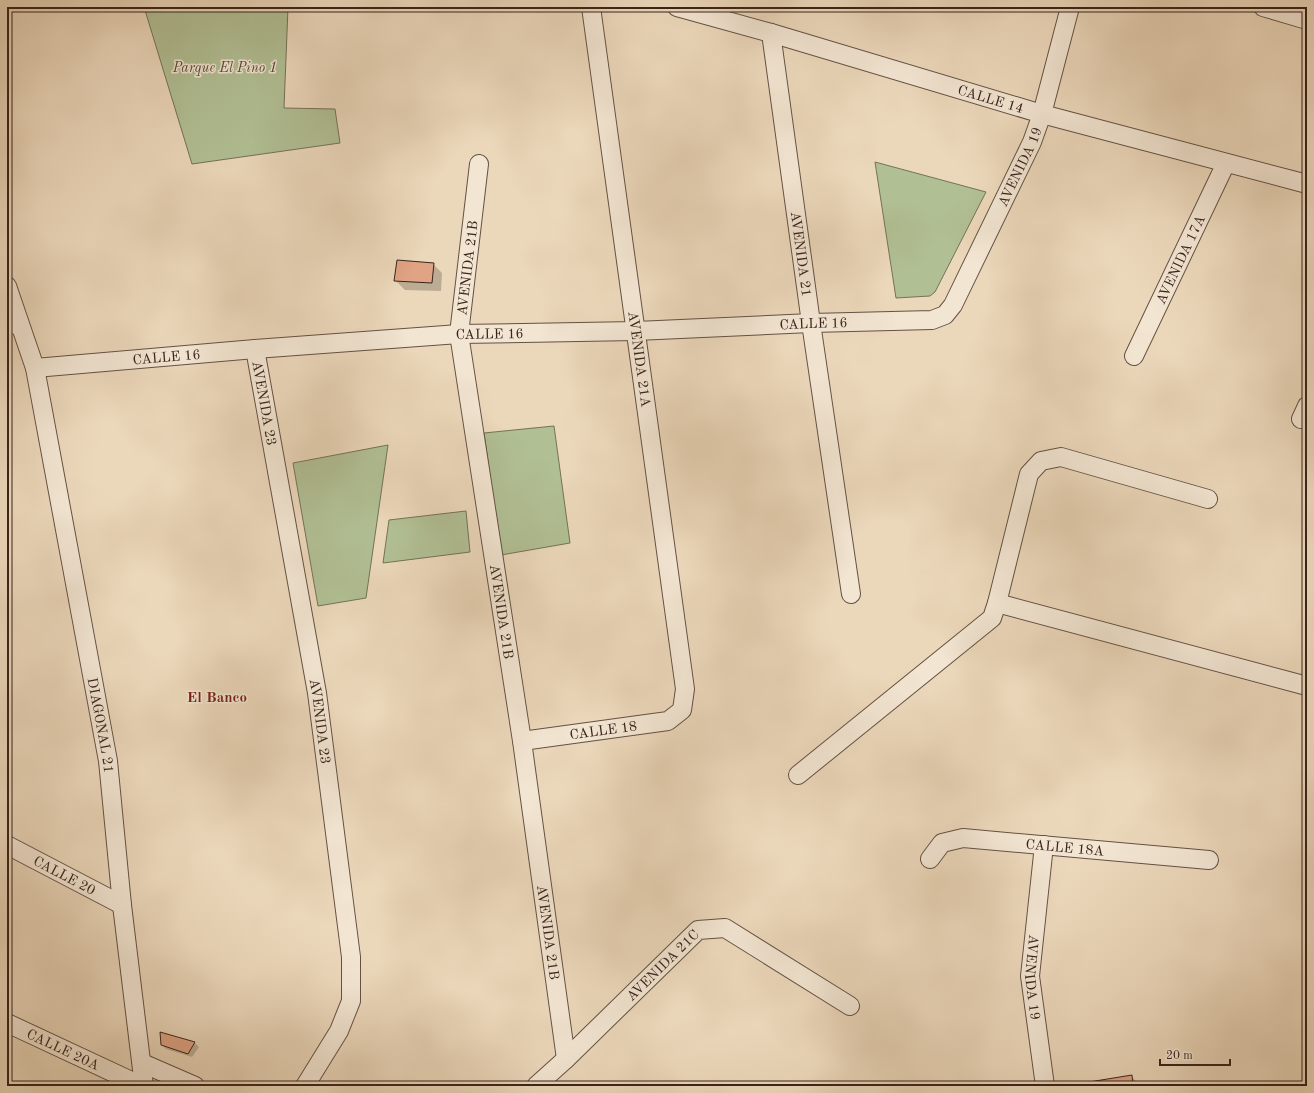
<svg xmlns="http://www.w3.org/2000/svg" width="1314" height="1093" viewBox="0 0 1314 1093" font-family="'Old Standard TT',serif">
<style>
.green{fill:#b1bf94;stroke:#747258}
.shadow{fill:#0003}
.building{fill:#e0a384;stroke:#38241c}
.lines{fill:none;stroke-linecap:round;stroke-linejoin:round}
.service-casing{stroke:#655144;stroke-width:10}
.minor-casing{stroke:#655144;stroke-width:20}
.service{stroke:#f2e5d2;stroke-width:9}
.minor{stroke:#f2e5d2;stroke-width:18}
.labels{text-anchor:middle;stroke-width:3;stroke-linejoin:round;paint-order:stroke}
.park-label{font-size:14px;font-style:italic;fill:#564b3a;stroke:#f2e5d2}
.street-label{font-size:14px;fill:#38241c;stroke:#f2e5d2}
.neighbourhood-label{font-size:15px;font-weight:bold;fill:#7a1f14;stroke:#f2e5d2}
</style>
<rect width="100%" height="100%" fill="#ebd7ba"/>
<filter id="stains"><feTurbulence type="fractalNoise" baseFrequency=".005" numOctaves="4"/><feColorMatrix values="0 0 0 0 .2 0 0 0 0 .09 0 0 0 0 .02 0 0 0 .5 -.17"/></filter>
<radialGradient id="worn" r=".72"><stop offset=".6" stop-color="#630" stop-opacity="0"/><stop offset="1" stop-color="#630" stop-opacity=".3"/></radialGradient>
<path class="green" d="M144,7H288L284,108L335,109L340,143L192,164Z
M875,162L986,192L935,292L930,296L896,298Z
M554,426L570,543L501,555L484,433Z
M388,445L366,598L318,606L293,463Z
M466,511L470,552L383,563L389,520Z"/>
<path class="shadow" d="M433,264L442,273L441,291L405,290L396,281Z
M161,1033L195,1043L199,1047L192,1057L166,1049L162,1045Z
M1131,1076L1141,1086H1090Z"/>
<path class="building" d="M397,260L434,263L432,283L394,281Z
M160,1032L195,1042L188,1054L161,1045Z
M1132,1075L1133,1086H1089V1082Z"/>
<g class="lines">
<g class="service-casing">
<path id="service" d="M7,330L20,328"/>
</g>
<g class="minor-casing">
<g id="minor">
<path id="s1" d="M677,7L771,33L1042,114L1307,184"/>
<path d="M1263,7L1307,20"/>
<path id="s2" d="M771,33L811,323L851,594"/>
<path id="s3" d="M479,164L459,334L522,741L566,1059"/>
<path id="s4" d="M7,286L35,368L108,761L122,905L144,1086"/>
<path id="s5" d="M255,349L317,693L351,957V1001L339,1031L305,1086"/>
<path id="s6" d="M1134,356L1226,163"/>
<path id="s7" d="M35,368L255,349L459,334L636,331L811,323L932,320L945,315L953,305L1032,142L1042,114L1070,7"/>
<path d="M1301,419L1307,406"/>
<path d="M997,603L1307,686"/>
<path id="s8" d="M522,741L668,721L682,710L685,689L591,7"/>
<path d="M798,775L992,618L997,603L1029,474L1041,461L1061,457L1208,499"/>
<path id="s9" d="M7,845L122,905"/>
<path id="s10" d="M1044,845L1030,976L1045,1086"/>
<path id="s11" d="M930,859L942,843L963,838L1209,860"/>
<path id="s12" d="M7,1023L142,1086"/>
<path d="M142,1063L195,1086"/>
<path id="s13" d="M536,1086L566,1059L698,930L725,928L850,1006"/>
</g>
</g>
<use href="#service" class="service"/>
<use href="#minor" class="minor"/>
</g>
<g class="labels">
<g class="park-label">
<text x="225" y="72">Parque El Pino 1</text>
</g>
<g class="street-label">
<text dy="5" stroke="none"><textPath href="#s1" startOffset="327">CALLE 14</textPath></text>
<text dy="5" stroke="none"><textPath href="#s7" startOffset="1079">AVENIDA 19</textPath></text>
<text dy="5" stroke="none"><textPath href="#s2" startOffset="223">AVENIDA 21</textPath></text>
<text dy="5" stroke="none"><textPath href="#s6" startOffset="107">AVENIDA 17A</textPath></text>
<text transform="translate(467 268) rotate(-83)" y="5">AVENIDA 21B</text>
<text dy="5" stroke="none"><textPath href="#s7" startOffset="780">CALLE 16</textPath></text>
<text dy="5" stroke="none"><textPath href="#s7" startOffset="456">CALLE 16</textPath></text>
<text dy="5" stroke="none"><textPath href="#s7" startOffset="132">CALLE 16</textPath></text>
<text transform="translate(640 359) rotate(82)" y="5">AVENIDA 21A</text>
<text dy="5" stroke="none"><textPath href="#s5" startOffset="55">AVENIDA 23</textPath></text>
<text dy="5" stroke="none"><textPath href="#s3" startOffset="452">AVENIDA 21B</textPath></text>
<text dy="5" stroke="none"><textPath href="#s5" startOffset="378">AVENIDA 23</textPath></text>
<text dy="5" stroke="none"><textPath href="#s4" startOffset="450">DIAGONAL 21</textPath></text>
<text dy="5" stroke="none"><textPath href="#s8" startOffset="82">CALLE 18</textPath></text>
<text dy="5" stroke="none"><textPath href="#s11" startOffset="144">CALLE 18A</textPath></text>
<text dy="5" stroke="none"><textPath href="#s9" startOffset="65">CALLE 20</textPath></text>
<text dy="5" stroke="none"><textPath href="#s3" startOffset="776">AVENIDA 21B</textPath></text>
<text dy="5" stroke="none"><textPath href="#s13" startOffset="175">AVENIDA 21C</textPath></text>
<text dy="5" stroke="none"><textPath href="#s10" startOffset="133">AVENIDA 19</textPath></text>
<text dy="5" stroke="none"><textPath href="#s12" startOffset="62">CALLE 20A</textPath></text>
</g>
<g class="neighbourhood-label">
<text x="217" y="702">El Banco</text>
</g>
</g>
<rect width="1314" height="1093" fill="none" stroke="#ebd7ba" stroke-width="24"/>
<rect x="8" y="8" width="1298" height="1077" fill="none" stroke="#38241c" stroke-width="2"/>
<rect x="12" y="12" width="1290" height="1069" fill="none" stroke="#38241c"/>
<path d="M1160 1059v6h70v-6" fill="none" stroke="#38241c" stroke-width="2"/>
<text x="1166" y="1059" font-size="12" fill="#38241c" stroke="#f2e5d2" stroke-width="3" paint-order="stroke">20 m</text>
<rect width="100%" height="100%" filter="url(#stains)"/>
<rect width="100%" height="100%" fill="url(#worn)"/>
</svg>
